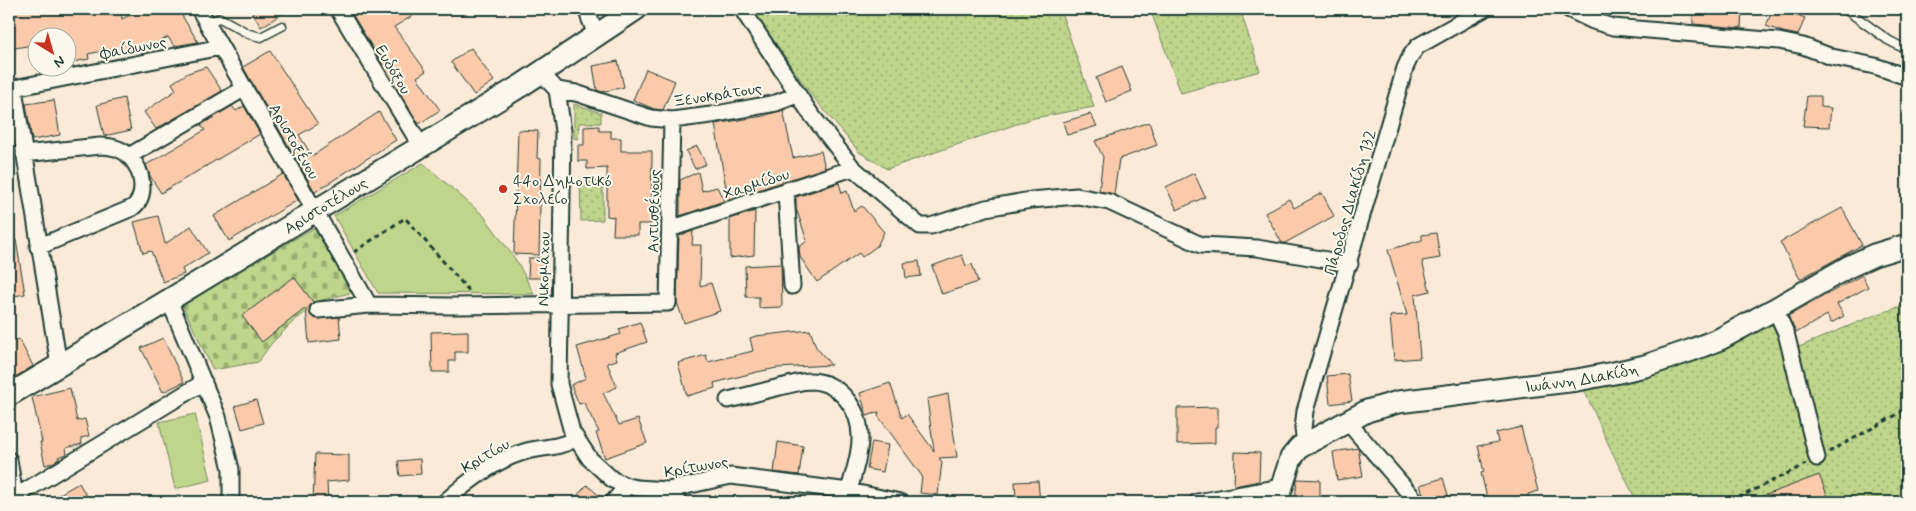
<svg xmlns="http://www.w3.org/2000/svg" width="1916" height="511" viewBox="0 0 1916 511" font-family="Mynerve,sans-serif">
<style>
.grass{fill:url(#grass-dots);stroke:#6f8960}
.cemetery{fill:url(#cemetery-stones);stroke:#6f8960}
.green{fill:#bfd58b;stroke:#6f8960}
.building{fill:#fbcaaa;stroke:#1f3d34}
.lines{fill:none;stroke-linecap:round;stroke-linejoin:round}
.lane-casing{stroke:#1f3d34;stroke-width:11}
.street-casing{stroke:#1f3d34;stroke-width:19}
.secondary-casing{stroke:#1f3d34;stroke-width:25}
.path{stroke:#1f3d34;stroke-width:3;stroke-dasharray:5 4;stroke-linecap:butt}
.lane{stroke:#fbf7ec;stroke-width:8}
.street{stroke:#fbf7ec;stroke-width:15}
.secondary{stroke:#fbf7ec;stroke-width:21}
.poi-dot{fill:#c8321e;stroke:#fbf7ec;stroke-width:2}
.labels{text-anchor:middle;stroke-width:4;stroke-linejoin:round;paint-order:stroke}
.street-label{font-size:16px;fill:#1f3d34;stroke:#fbf7ec}
.poi-label{font-size:16px;fill:#1f3d34;stroke:#fbf7ec;text-anchor:start}
</style>
<defs>
<pattern id="grass-dots" width="8" height="8" patternUnits="userSpaceOnUse" patternTransform="scale(1.25)"><rect width="8" height="8" fill="#bfd58b"/><path d="M2 2h.1M6 6h.1" fill="none" stroke="#9bae72" stroke-width="1.8" stroke-linecap="round"/></pattern>
<pattern id="cemetery-stones" width="16" height="16" patternUnits="userSpaceOnUse" patternTransform="scale(1.25)"><rect width="16" height="16" fill="#bfd58b"/><path d="M2 7V4a2 2 0 0 1 4 0v3zM10 15v-3a2 2 0 0 1 4 0v3z" fill="#9bae72"/></pattern>
</defs>
<rect width="100%" height="100%" fill="#fbead8"/>
<filter id="ink" filterUnits="userSpaceOnUse"><feTurbulence type="fractalNoise" baseFrequency=".02" numOctaves="2"/><feDisplacementMap in="SourceGraphic" scale="10" xChannelSelector="R" yChannelSelector="G"/><feConvolveMatrix kernelMatrix="1 2 1 2 8 2 1 2 1" color-interpolation-filters="sRGB"/></filter>
<g filter="url(#ink)">
<path class="grass" d="M763,9H1060L1094,107L1034,118L887,169L859,152L809,92L755,13Z
M1150,9H1240L1260,71L1181,93Z
M574,104L601,113V123H579L578,139L574,138Z
M580,181H603V220L581,221Z
M1907,304V502H1637L1611,450L1582,385L1781,310L1799,347L1870,317Z"/>
<path class="cemetery" d="M314,228L354,292L322,300L294,321L271,344L258,362L213,370L182,304Z"/>
<path class="green" d="M423,163L484,216L518,263L534,294L378,293L334,216Z
M195,414L211,480L175,489L159,422Z"/>
<path class="building" d="M9,9H69L70,12L87,9H120L122,19L142,9H178L198,42L174,46L168,37L145,50L144,48L114,54L112,49L88,54L89,59L68,63V38H38V44L9,49Z
M250,9H290L261,27Z
M349,9H424L394,27L426,71L417,77L440,110L419,124Z
M1693,9H1742L1741,28L1693,24Z
M1773,9H1782L1805,18L1798,35L1783,32L1766,26Z
M471,48L494,81L474,95L451,62Z
M270,51L318,124L299,135L312,156L379,112L396,140L315,192L243,67Z
M618,61L624,87L602,92L597,90L593,66Z
M206,67L222,91L156,129L144,112L176,90L172,83L188,73Z
M1122,67L1132,91L1106,102L1096,78Z
M646,69L675,81L663,110L654,109L633,100Z
M1807,96H1821V107L1831,108L1829,127L1803,126Z
M124,98L131,130L104,136L97,105Z
M54,100L60,135L32,140L26,104Z
M232,106L236,111L244,106L260,134L161,193L150,176L146,165L205,130L201,125Z
M783,110L793,158L821,151L825,168L728,200L715,124L763,116Z
M1090,114L1097,126L1067,135L1063,122Z
M1149,122L1157,145L1119,159L1114,194L1099,191L1103,157L1095,141Z
M599,126V131H611V138H621V151H652L651,224H638V235H613L614,217L607,216V168L587,169V161H578V145H584V127Z
M518,130L538,131L537,158L541,159L539,255L514,254Z
M697,146L706,164L695,169L686,151Z
M698,172L702,191L717,187L724,201L680,216V180Z
M1194,173L1205,197L1177,210L1166,187Z
M283,174L298,200L229,241L214,216Z
M839,183L842,193L847,191L854,211L862,206L884,232L877,246L862,257L859,253L817,282L800,257L799,247L807,241L796,208V197Z
M1322,193L1334,216L1285,243H1282L1265,213L1289,199L1294,208Z
M1842,208L1862,245L1800,279L1780,242Z
M755,211L754,255L730,258V219Z
M158,216L165,244L191,226L208,253L182,269L184,274L163,282L151,251L143,253L134,222Z
M693,231L692,245H701L700,286L711,283L720,311L684,323L677,302L679,236Z
M1436,233L1440,258L1422,261L1430,291L1415,295L1420,358L1394,360L1390,316L1407,315L1388,250L1422,240V235Z
M16,240L25,294L9,297V241Z
M962,255L966,266L972,264L978,282L942,294L932,266Z
M529,258H544V278H528Z
M919,261L921,276L906,278L904,263Z
M781,264L782,307L759,308V297H746L745,266Z
M1862,275L1868,287L1837,304L1844,316L1831,323L1827,315L1796,333L1788,316Z
M294,277L313,302L309,307L311,316L318,319L339,317L341,339L309,343L306,308L262,342L242,316Z
M640,322L647,342L615,353L617,360L607,363L617,387L603,393L619,425L638,419L647,443L605,458L596,433L599,432L584,403L579,404L571,385L586,378L577,347L621,334L619,329Z
M810,330L816,347L831,365L777,368L757,372L714,383L715,388L687,396L678,363L706,355L708,362L753,351L750,338L756,336Z
M468,331V352H455V361H449V372H432L431,332Z
M163,338L184,382L163,392L141,348Z
M19,339L33,366L9,381V343Z
M1348,374L1352,401L1330,404L1327,376Z
M890,383L902,418L907,414L934,451L927,399L948,394L957,457L939,458L942,462L938,495L920,493L922,476L878,416L879,412L867,416L860,393Z
M70,388L77,421L85,419L89,436L81,438L82,444L66,448L67,454L58,457L59,459L52,463L45,465L40,442H42L32,397Z
M256,400L263,423L242,429L235,406Z
M1218,407V427H1215V443L1177,444V408Z
M1521,427L1538,491L1528,494L1529,499L1516,502H1488L1481,473L1484,472L1478,446L1498,442L1496,433Z
M778,442L803,446L799,475L774,472Z
M872,442L888,445L883,472L867,469Z
M1358,448L1363,476L1337,480L1333,452Z
M1235,452L1260,453L1259,481L1234,486Z
M315,454L349,455V480L327,482L328,502H313Z
M420,459L421,474L400,476L398,461Z
M1819,475L1830,502H1751L1750,501Z
M1443,478L1450,502H1426L1420,485Z
M1297,479L1320,480V502H1295Z
M1038,481L1040,502H1016L1015,482Z
M79,483L90,502H46Z
M587,485L604,500V502H571Z"/>
<g class="lines">
<g class="lane-casing">
<path id="lane" d="M1845,9L1888,40L1907,50
M207,22L220,18L249,34L261,37L282,26"/>
</g>
<g class="street-casing">
<path id="street" d="M199,9L369,305
M338,9L421,146
M586,9L596,35
M742,9L810,113L853,168L920,226H931L986,208L1031,200L1077,196L1109,202L1201,245L1257,248L1350,264
M1568,9L1593,21L1613,27L1779,41L1803,46L1832,57L1875,66L1907,77
M541,73L557,90L563,131L559,384L572,432L590,459L613,480L627,486L637,488L668,490L731,476L849,491L900,502
M9,89L221,47
M14,89L59,365
M557,90L576,93L651,118L672,120L711,115L776,103L797,95
M24,154L100,146C111,146 121,148 129,156C143,170 148,196 132,208L38,247
M129,156L245,88
M786,192L792,286
M670,229L853,168
M169,300L218,417L231,469V502
M1775,309L1786,333L1817,458
M318,310L369,305L454,306L668,303L672,120
M728,400C746,396 763,391 780,387C790,385 800,381 811,381C840,382 861,410 860,439C860,456 853,474 849,491
M1346,420L1417,502
M1305,443L1303,429L1305,411L1405,68L1411,55L1418,46L1484,9
M9,460L16,502
M668,490L678,502
M15,497L204,382
M445,502C468,481 496,459 527,451C544,447 559,448 575,439
M613,502L627,486
M1197,502L1281,487"/>
</g>
<g class="secondary-casing">
<g id="secondary">
<path id="s1" d="M9,395L169,300L522,85L636,9"/>
<path id="s2" d="M1277,502L1291,458L1300,447L1367,411L1398,402L1577,380L1614,373L1645,366L1692,350L1720,339L1775,309L1848,267L1874,255L1907,245"/>
</g>
</g>
<path class="path" d="M354,252L405,218L470,292
M1829,452L1907,409
M1730,502L1806,464"/>
<use href="#lane" class="lane"/>
<use href="#street" class="street"/>
<use href="#secondary" class="secondary"/>
</g>
</g>
<circle class="poi-dot" cx="503" cy="189" r="5"/>
<g class="labels">
<g class="street-label">
<text transform="translate(133 47) rotate(-11)" y="6">Φαίδωνος</text>
<text transform="translate(394 69) rotate(59)" y="6">Ευδόξου</text>
<text transform="translate(717 94) rotate(-9)" y="6">Ξενοκράτους</text>
<text transform="translate(295 141) rotate(60)" y="6">Αριστοξένου</text>
<text transform="translate(756 183) rotate(-18)" y="6">Χαρμίδου</text>
<text transform="translate(1349 202) rotate(-74)" y="6">Πάροδος Διακίδη 132</text>
<text dy="6" stroke="none"><textPath href="#s1" startOffset="369">Αριστοτέλους</textPath></text>
<text transform="translate(653 211) rotate(-89)" y="6">Αντισθένους</text>
<text transform="translate(543 269) rotate(-89)" y="6">Νικομάχου</text>
<text dy="6" stroke="none"><textPath href="#s2" startOffset="354">Ιωάννη Διακίδη</textPath></text>
<text transform="translate(485 455) rotate(-30)" y="6">Κριτίου</text>
<text transform="translate(696 466) rotate(-10)" y="6">Κρίτωνος</text>
</g>
<g class="poi-label">
<text x="513" y="186">44ο Δημοτικό<tspan x="513" dy="18">Σχολείο</tspan></text>
</g>
</g>
<rect width="1916" height="511" fill="none" stroke="#fbf7ec" stroke-width="30"/>
<rect x="15" y="15" width="1886" height="481" fill="none" stroke="#1f3d34" stroke-width="2" filter="url(#ink)"/>
<g transform="translate(52 52) rotate(143)"><circle r="24" fill="#fbf7ec" stroke="#a3ada2"/>
<path d="M0-4L9 19L0 12L-9 19Z" fill="#c8321e"/>
<text y="-8" font-size="14" font-weight="bold" text-anchor="middle" fill="#1f3d34">N</text>
</g>
</svg>
